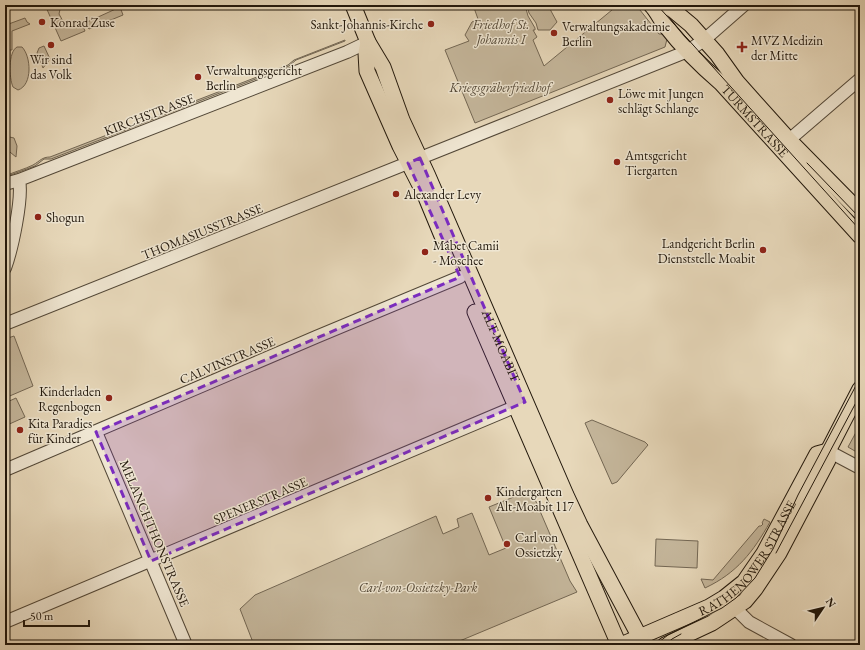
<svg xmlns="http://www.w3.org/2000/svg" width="865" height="650" viewBox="0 0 865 650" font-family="'EB Garamond',serif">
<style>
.green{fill:#c5b79c;stroke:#736754}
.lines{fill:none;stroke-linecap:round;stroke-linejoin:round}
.minor-casing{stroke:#524737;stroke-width:14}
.major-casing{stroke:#21170b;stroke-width:17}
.minor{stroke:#efe6d2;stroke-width:12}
.major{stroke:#e7d8ba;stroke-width:15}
.tram{stroke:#21170b;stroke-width:1}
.marked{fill:#7b2cbf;fill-opacity:0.2;stroke:#7b2cbf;stroke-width:3;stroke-dasharray:8 5;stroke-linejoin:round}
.poi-dot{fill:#8f2418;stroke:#efe6d2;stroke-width:1.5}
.labels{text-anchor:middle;stroke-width:3;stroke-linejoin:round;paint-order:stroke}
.poi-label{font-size:13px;fill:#21170b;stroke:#efe6d2;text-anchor:start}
.park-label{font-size:13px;font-style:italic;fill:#524736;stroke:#efe6d2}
.street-label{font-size:13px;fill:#21170b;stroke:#efe6d2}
</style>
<rect width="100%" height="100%" fill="#e7d8ba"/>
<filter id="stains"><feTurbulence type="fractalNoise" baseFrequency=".005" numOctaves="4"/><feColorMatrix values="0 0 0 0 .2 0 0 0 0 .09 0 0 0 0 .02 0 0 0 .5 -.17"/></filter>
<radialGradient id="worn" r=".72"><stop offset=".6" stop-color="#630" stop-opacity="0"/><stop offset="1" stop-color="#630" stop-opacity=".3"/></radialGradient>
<path class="green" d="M45,5H61L59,14L64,23L73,27L82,24L85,31L61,41Z
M473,5H525L528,16L535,28V30H533L537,37L533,40L544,66L618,5H636L659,34H662L667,39L665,47L475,123L445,50L469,41L465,35L472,22L478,19Z
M527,5H549L551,11L557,22L550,30H538L536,23L529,13Z
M120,7L123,15L89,29L85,23Z
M25,18L27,22L30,24L12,31V50H10L8,130L5,129L6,25Z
M345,40V41L296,60L289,66L51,159H44L35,166L5,177V176C14,172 25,169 33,165C40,161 42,157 50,157L288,65L294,60Z
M44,46L50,59L43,68L37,53L39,48Z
M17,47H22C31,56 33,85 18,90L13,87C9,78 8,52 17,47Z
M5,136L14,138L17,146L16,157L5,148Z
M14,336L33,386L5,398V339Z
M16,398L25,417L5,426V403Z
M592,420L645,442L648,445L617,482L612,484L585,423Z
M860,425V454L848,447Z
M531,490L570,581L577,592L450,645H254L240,609L255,595L436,516L443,534L459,527L457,519L472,513L489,555L506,548L489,507Z
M764,519L770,522C753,552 737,573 705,588L701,579L713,580L759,526H761L763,524L762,523Z
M656,539L698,541L697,568L655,566Z"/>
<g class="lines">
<g class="minor-casing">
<path id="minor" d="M789,140L860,79
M5,184L19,180L347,52L368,42
M5,268C12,249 23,198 19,180
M5,324L688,51L704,40L744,5
M96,432L186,645
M828,451L860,468
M5,470L316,337L460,277
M735,608L749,622L791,645
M5,622L524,403"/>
</g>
<g class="major-casing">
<g id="major">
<path id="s1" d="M353,5L368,42L383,67L402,120L428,176L566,495L580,525L644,645"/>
<path id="s2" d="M651,5C657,11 660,19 665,25C682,47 701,66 721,83L860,236"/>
<path d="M667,5L691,25L717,54L737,82L789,140L860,212"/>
<path d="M368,42L366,53L367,71L400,146L425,195L442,236"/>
<path d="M475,312L619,645"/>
<path id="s3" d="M621,645L709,607L724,598L744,582L764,553L817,454L828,451"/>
<path d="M665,645L712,623L745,601L755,589L779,553L828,460V451L860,389"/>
</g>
</g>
<use href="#minor" class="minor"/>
<use href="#major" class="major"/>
<path class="tram" d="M657,5L860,230
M807,163L860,218
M776,553L860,395
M655,645L668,635L722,608L736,598L755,578L773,549L798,495L860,378
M665,645L672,639L681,634"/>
</g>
<path class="marked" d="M420,158L525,402L151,561L96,432L460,277L408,163Z"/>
<g class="poi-dot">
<circle cx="42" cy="22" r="4"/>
<circle cx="431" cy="24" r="4"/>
<circle cx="554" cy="33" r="4"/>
<circle cx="51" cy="45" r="4"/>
<path d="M740 41h4v4h4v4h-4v4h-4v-4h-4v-4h4z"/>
<circle cx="198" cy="77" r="4"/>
<circle cx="610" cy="100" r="4"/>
<circle cx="617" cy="162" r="4"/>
<circle cx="396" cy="194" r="4"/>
<circle cx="38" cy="217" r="4"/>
<circle cx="763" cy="250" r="4"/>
<circle cx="425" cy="252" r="4"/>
<circle cx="109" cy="398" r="4"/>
<circle cx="20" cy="430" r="4"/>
<circle cx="488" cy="498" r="4"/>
<circle cx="507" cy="544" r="4"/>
</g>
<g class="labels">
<g class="poi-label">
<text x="50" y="27">Konrad Zuse</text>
<text x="423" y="29" text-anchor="end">Sankt-Johannis-Kirche</text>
<text x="562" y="31">Verwaltungsakademie<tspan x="562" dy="15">Berlin</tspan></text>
<text x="751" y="45">MVZ Medizin<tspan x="751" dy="15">der Mitte</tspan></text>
<text x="51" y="64" text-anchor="middle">Wir sind<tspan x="51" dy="15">das Volk</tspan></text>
<text x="206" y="75">Verwaltungsgericht<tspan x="206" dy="15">Berlin</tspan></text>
<text x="618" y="98">Löwe mit Jungen<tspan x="618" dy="15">schlägt Schlange</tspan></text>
<text x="625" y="160">Amtsgericht<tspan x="625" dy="15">Tiergarten</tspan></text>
<text x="404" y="199">Alexander Levy</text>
<text x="46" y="222">Shogun</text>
<text x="755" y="248" text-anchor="end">Landgericht Berlin<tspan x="755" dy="15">Dienststelle Moabit</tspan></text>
<text x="433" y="250">Mabet Camii<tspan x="433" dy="15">- Moschee</tspan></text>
<text x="101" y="396" text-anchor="end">Kinderladen<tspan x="101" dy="15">Regenbogen</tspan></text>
<text x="28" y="428">Kita Paradies<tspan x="28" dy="15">für Kinder</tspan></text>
<text x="496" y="496">Kindergarten<tspan x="496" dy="15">Alt-Moabit 117</tspan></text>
<text x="515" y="542">Carl von<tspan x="515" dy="15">Ossietzky</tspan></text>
</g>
<g class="park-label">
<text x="501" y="29">Friedhof St.<tspan x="501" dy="15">Johannis I</tspan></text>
<text x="500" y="92">Kriegsgräberfriedhof</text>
<text x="418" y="592">Carl-von-Ossietzky-Park</text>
</g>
<g class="street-label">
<text transform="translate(149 114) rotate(-21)" y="5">KIRCHSTRASSE</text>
<text dy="5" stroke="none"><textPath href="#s2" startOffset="156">TURMSTRASSE</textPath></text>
<text transform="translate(202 231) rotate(-22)" y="5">THOMASIUSSTRASSE</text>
<text dy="5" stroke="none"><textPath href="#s1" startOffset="372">ALT-MOABIT</textPath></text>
<text transform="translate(227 360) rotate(-23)" y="5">CALVINSTRASSE</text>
<text transform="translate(260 500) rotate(-23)" y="5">SPENERSTRASSE</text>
<text transform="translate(155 533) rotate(67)" y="5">MELANCHTHONSTRASSE</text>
<text dy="5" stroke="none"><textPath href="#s3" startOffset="159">RATHENOWER STRASSE</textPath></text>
</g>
</g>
<rect width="865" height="650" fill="none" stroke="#e7d8ba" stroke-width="20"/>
<rect x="6" y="6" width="853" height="638" fill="none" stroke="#21170b" stroke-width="2"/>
<rect x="10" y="10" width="845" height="630" fill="none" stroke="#21170b"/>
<g transform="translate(823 608) rotate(55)" stroke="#efe6d2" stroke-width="3" paint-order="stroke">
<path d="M0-3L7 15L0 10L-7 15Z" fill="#21170b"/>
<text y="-6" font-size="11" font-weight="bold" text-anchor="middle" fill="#21170b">N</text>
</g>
<path d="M24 620v6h65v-6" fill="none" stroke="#21170b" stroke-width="2"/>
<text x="30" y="620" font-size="12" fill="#21170b" stroke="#efe6d2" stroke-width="3" paint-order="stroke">50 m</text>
<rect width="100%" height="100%" filter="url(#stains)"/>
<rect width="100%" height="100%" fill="url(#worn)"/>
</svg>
